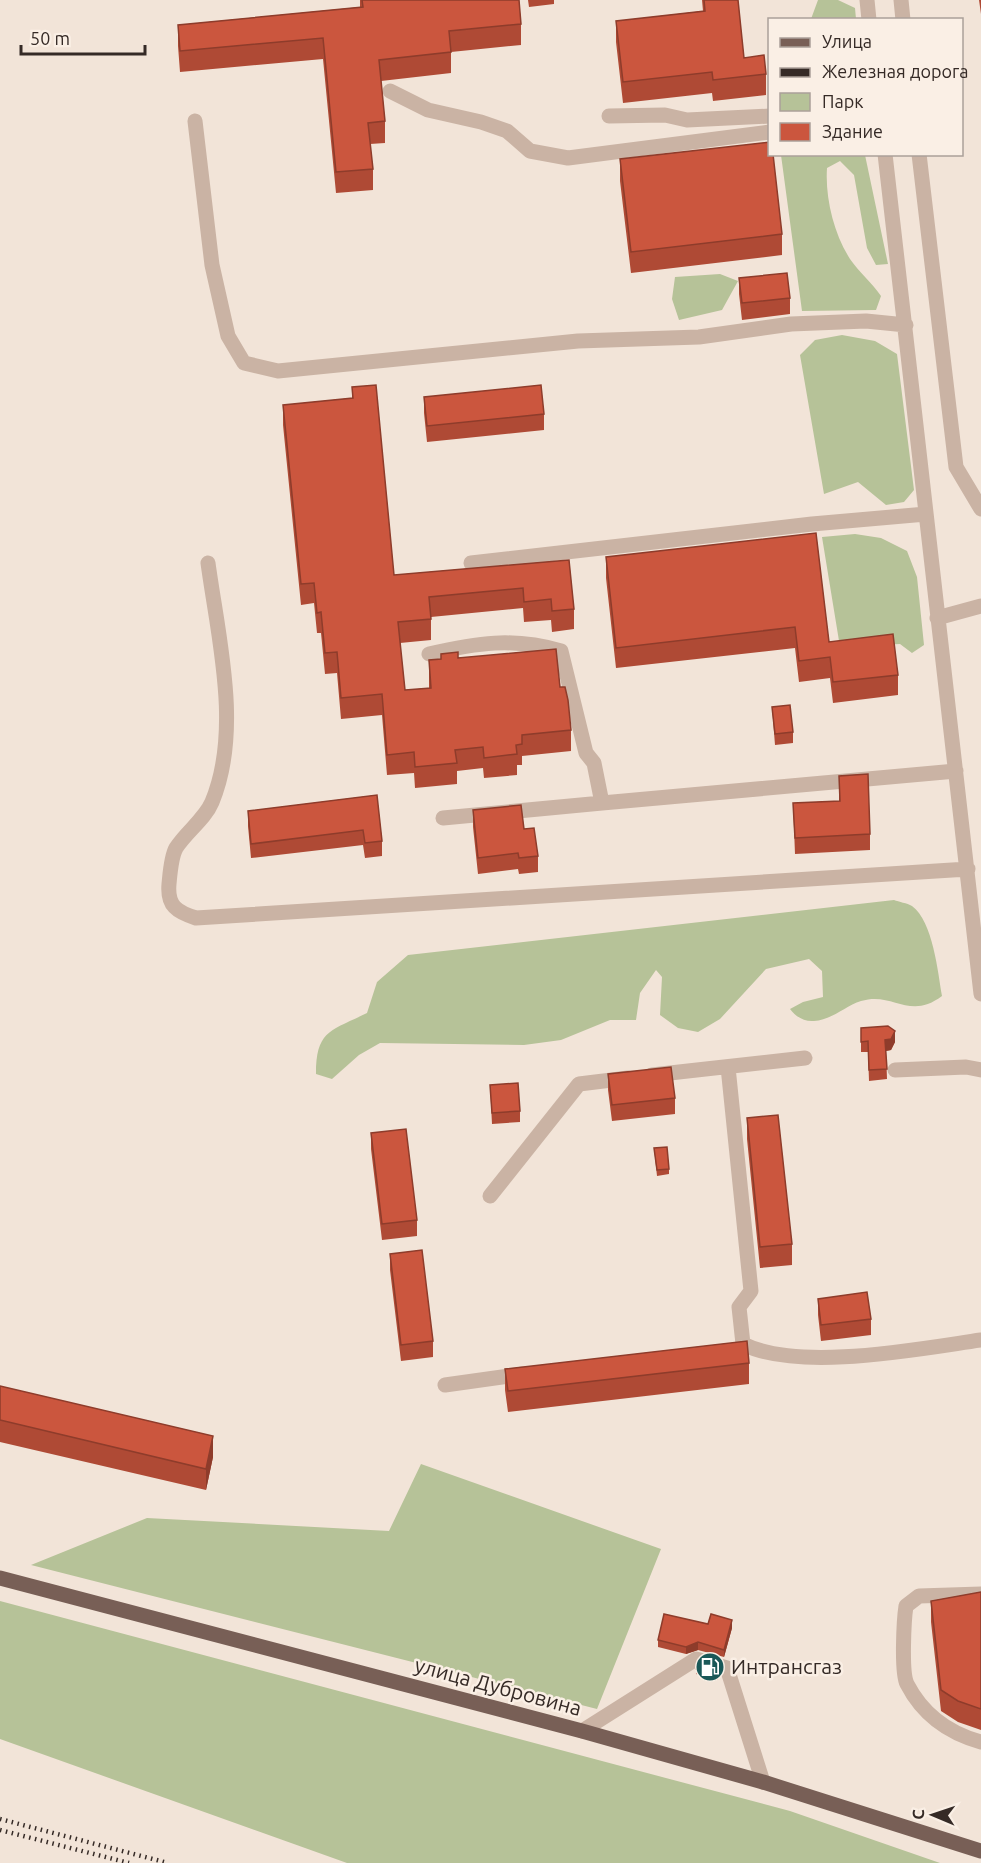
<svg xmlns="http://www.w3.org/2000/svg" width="981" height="1863" viewBox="0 0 981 1863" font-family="Ubuntu,sans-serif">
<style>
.green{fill:#b6c298}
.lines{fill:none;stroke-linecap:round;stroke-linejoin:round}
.minor{stroke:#cab3a4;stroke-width:15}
.major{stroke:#785f56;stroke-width:15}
.rail{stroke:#352a26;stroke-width:4.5;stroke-dasharray:1.5 4.5;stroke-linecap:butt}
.wall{fill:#af4a35}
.shaded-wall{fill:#8e3c2b}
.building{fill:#cb563e;stroke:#8e3c2b;stroke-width:1.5}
.labels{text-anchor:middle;stroke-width:5;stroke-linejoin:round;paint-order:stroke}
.poi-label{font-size:21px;fill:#352a26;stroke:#faefe5;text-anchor:start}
.street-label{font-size:21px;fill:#352a26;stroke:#faefe5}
</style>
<rect width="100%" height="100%" fill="#f2e4d8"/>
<path class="green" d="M818,0H838L855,8L856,19H811Z
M781,155H865L888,264L876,265L867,248L854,175L840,161L827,168C825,198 834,234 850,259C859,272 872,283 881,296L876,310L802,311Z
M720,274L738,281L722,310L679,320L672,299L675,277Z
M842,335L875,341L897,354L914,490L904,502L886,505L858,482L824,494L800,355L815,340Z
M855,534L881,538L907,551L917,577L924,645L912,653L900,644L840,647L822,537Z
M894,900C899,902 907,903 912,906C933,921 938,973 942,996C909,1021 893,991 861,1001C845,1006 832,1020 814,1021C804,1022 795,1016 790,1009L803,1002L823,997L822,971L809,959L766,969L720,1019L698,1032L678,1028L660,1015L662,977L656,970L640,993L636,1020H610L561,1040L524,1045L380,1043L359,1055L332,1079L316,1074C316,1030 331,1031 367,1013L377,982L408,955Z
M421,1464L661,1549L597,1709L31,1565L147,1518L389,1531Z
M0,1601L790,1811L940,1863H347L0,1739Z"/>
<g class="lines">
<path class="minor" d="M867,0L869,20
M901,0L903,20
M390,91L428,110L481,122L507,131L530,151L568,158L770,132
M609,116L665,115L687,120L770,116
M195,121L212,265L228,336L244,363L278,371L578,341L699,337L791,324L866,321L906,325
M885,154L981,994
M919,154L956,467L981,509
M208,563C218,637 242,730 212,802C205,819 186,832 176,848C171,857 170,874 169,884C167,906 177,912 196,918L968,869
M471,563L812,524L926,514
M937,618L981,606
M429,654C476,643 513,637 561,651L586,753L594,763L602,803L956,771
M443,818L602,803
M728,1067L751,1291L739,1307L743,1344C799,1372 918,1349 981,1340
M895,1070L966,1067L981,1070
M652,1075L805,1058
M490,1196L579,1084L628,1078
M445,1385L523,1374
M981,1594L919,1596L906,1606C904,1619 901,1672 907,1684C923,1715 948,1733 981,1742
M582,1731L696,1659L727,1668L763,1782"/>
<path class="major" d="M0,1578L582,1731L763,1782L981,1851"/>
<path class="rail" d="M0,1819L168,1863
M0,1830L129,1863"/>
</g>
<path class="wall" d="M360,0H519L521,24V45L451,52V73L381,81L385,121V143L370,144L373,169V190L336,193L323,59L180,72L178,46V25L360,7Z
M528,0H554V4L529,7Z
M702,0H738L744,58L766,74V95L713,101L712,93L623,103L616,42V21L703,11Z
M979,0H981V14Z
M620,159L782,234V255L631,273L620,181Z
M739,278L790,298V314L742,320L739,294Z
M352,387L394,575L569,560L574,609V629L552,632L551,620L524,622L523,608L431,617V640L400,643L405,690L429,688V660L458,658L560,687L571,730V751L522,756V765H517V775L484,778L483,768L457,771V784L415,788L414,773L387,775L382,715L341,719L337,673L325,674L321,633H317L314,603L301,605L283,425V405L352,398Z
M424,397L544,414V430L427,442L424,413Z
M816,533L829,642L898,675V695L833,703L830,678L799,682L795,648L616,668L606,578V557Z
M772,707L793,732V743L775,745Z
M839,776L870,834V850L795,854L793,803L839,801Z
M377,795L382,841V856L365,858L363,845L251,858L248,826V811Z
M473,810L524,829L538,856V872L519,874L518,869L478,874L473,827Z
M861,1028L895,1042L891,1050L886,1051L887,1079L869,1081L868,1052H861Z
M608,1074L675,1098V1114L612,1121L608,1090Z
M490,1085L520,1111V1122L492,1124Z
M747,1118L792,1244V1265L760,1268L747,1139Z
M371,1133L417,1220V1236L382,1240L371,1149Z
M654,1148L669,1169V1174L657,1176Z
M390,1254L433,1341V1357L401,1361L390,1270Z
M818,1299L871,1319V1335L821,1341L818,1315Z
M749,1363V1384L508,1412L505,1390V1369Z
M0,1386L213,1457L206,1490L0,1442Z
M981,1592V1730L958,1722L941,1711L931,1622V1601Z
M708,1624L732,1628L724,1657L698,1650L686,1654L658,1647V1640Z
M696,1669L719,1670L718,1680L696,1674Z"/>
<path class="shaded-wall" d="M895,1031V1042L891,1050L885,1051V1040Z
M213,1436V1457L206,1490V1469Z
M732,1620V1628L724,1657V1650Z
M698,1642V1650L686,1654V1647Z"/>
<path class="building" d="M362,0H519L521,24L449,31L451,52L379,60L385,121L368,123L373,169L336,172L323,38L180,51L178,25L363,7Z
M704,0H738L744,58L764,55L766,74L713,80L712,72L623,82L616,21L705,11Z
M770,142V154H773L782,234L631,252L620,159Z
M787,273L790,298L742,303L739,278Z
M376,385L394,575L569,560L574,609L552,611L551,599L524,602L523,588L429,597L431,619L398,622L405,690L431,688L429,660L441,659V654L458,652V658L556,649L560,687H565L568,700L571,730L522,735V744L516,745L517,754L484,758L483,747L455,750L457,763L415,767L414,752L387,755L382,694L341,698L337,652L325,653L321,612L317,613L314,583L301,584L283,405L353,398L352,387Z
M541,385L544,414L427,426L424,397Z
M816,533L829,642L893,634L898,675L833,682L830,657L799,661L795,627L616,648L606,557Z
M790,705L793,732L775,734L772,707Z
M868,774L870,834L795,838L793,803L840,801L839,776Z
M377,795L382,841L365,843L363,830L251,844L248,811Z
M521,805L524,829L534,828L538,856L519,858L518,853L478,858L473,810Z
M888,1026L895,1031L891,1039L885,1040L887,1069L869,1070L868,1041L861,1042V1028Z
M671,1067L675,1098L612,1105L608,1074Z
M518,1083L520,1111L492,1113L490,1085Z
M778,1115L792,1244L760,1247L747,1118Z
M406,1129L417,1220L382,1224L371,1133Z
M667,1147L669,1169L657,1170L654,1148Z
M422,1250L433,1341L401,1345L390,1254Z
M867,1292L871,1319L821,1325L818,1299Z
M747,1341L749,1363L508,1391L505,1369Z
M0,1386L213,1436L206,1469L0,1420Z
M981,1592V1709L958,1701L941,1690L931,1601Z
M664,1614L708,1624L711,1614L732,1620L724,1650L698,1642L686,1647L658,1640Z
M698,1664L719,1670L718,1675L696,1669Z"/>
<defs>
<g id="fuel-disc" transform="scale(1.5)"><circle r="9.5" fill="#1a5858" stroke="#faefe5"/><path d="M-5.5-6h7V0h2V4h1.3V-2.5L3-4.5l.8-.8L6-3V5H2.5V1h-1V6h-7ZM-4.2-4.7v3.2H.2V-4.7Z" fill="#fff"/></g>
</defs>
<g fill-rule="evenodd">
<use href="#fuel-disc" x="710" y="1667"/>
</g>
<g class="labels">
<g class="poi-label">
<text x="731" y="1674">Интрансгаз</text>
</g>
<g class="street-label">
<text transform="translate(498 1687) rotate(15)" y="7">улица Дубровина</text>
</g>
</g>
<rect x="768" y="18" width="195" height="138" fill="#faefe5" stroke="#aba099" stroke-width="1.5"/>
<rect x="780" y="38" width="30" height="9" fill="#785f56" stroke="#aba099" stroke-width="1.5"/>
<text x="822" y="48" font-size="18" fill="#352a26">Улица</text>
<rect x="780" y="68" width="30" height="9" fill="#352a26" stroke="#aba099" stroke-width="1.5"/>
<text x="822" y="78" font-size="18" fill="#352a26">Железная дорога</text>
<rect x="780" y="93" width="30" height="18" fill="#b6c298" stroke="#aba099" stroke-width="1.5"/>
<text x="822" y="108" font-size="18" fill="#352a26">Парк</text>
<rect x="780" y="123" width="30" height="18" fill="#cb563e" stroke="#aba099" stroke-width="1.5"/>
<text x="822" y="138" font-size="18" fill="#352a26">Здание</text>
<g transform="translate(933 1815) rotate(272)" stroke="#faefe5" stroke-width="4.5" paint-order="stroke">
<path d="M0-4.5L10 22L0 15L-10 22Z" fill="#352a26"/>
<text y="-9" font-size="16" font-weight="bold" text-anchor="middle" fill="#352a26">С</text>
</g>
<path d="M21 45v9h124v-9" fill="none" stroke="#352a26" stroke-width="3"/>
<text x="30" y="45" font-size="18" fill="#352a26" stroke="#faefe5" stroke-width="4.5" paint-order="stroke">50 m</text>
</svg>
